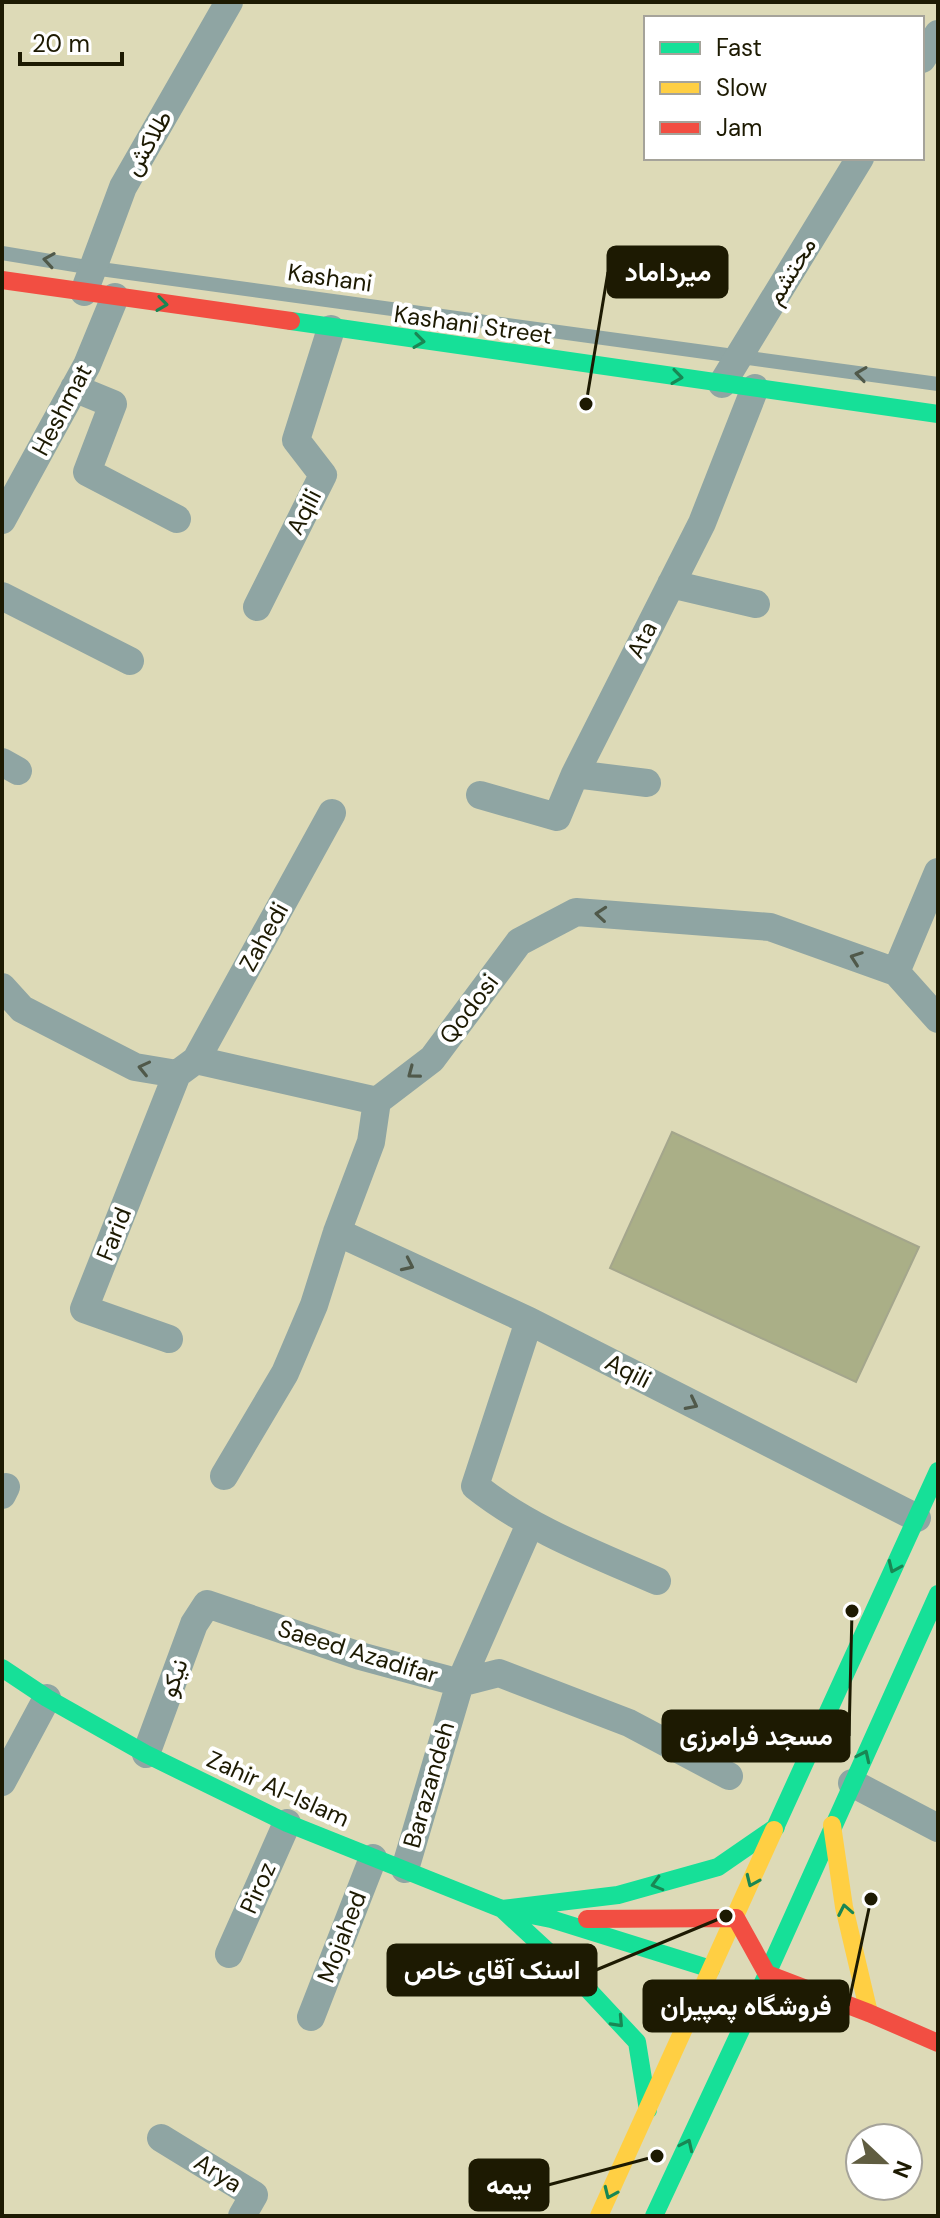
<svg xmlns="http://www.w3.org/2000/svg" width="940" height="2218" viewBox="0 0 940 2218" font-family="'DM Sans',Vazirmatn,sans-serif">
<style>
.building{fill:#aaaf87;stroke:#a4a68c;stroke-width:2}
.lines{fill:none;stroke-linecap:round;stroke-linejoin:round}
.lane{stroke:#8fa5a3;stroke-width:14}
.street{stroke:#8fa5a3;stroke-width:28}
.fast{stroke:#16e098;stroke-width:18}
.slow{stroke:#ffcf43;stroke-width:18}
.jam{stroke:#f24e42;stroke-width:18}
.oneway{stroke:#50594a}
.oneway2{stroke:#198754}
.labels{text-anchor:middle;stroke-width:8;stroke-linejoin:round;paint-order:stroke}
.street-label{font-size:24px;fill:#1d1a02;stroke:#fff}
.leader{fill:none;stroke:#1d1a02;stroke-width:3}
.callout-dot{fill:#1d1a02;stroke:#fff;stroke-width:3}
.callout{fill:#1d1a02;stroke:#1d1a02;stroke-width:3}
.callout-label{font-size:26px;text-anchor:middle;font-weight:bold;fill:#fff}
</style>
<rect width="100%" height="100%" fill="#dddab7"/>
<path class="building" d="M672,1132L919,1247L856,1382L610,1268Z"/>
<g class="lines">
<path class="lane" d="M2,253L93,268L938,384"/>
<path class="street" d="M922,59L938,34
M84,292L123,187L229,2
M722,384L860,158
M74,388L113,404L87,472L177,519
M2,520L87,365L115,297
M671,584L756,604
M2,596L130,661
M257,607L323,475L296,440L331,329
M2,762L18,771
M575,774L647,783
M480,795L557,817L575,774L702,523L755,388
M896,972L938,872
M2,987L22,1009L135,1067L177,1074L196,1060L377,1101L432,1059L519,942L576,912L770,927L896,972L938,1019
M196,1060L332,813
M337,1232L529,1321L917,1518
M529,1321L475,1486C529,1529 593,1553 657,1581
M169,1339L84,1309L177,1074
M224,1476L285,1373L314,1305L337,1232L371,1142L377,1101
M2,1495L6,1487
M146,1754L194,1624L207,1604L360,1656L460,1683L499,1673L629,1723L729,1776
M2,1782L47,1698
M852,1783L938,1828
M405,1869L460,1683L530,1524
M229,1954L287,1823
M311,2017L373,1858
M161,2138L254,2195L242,2216"/>
<path class="fast" d="M291,321L938,414
M2,1668L47,1698L146,1754L287,1823L502,1909L551,1919L711,1969
M774,1830L938,1471
M502,1909L618,1895L718,1867L776,1827
M502,1909L580,1981L637,2042L648,2110
M654,2216L767,1974L938,1594"/>
<path class="slow" d="M832,1825L844,1907L869,2013
M599,2216L774,1830"/>
<path class="jam" d="M2,280L291,321
M587,1919L736,1918L767,1974L869,2013L938,2043"/>
</g>
<defs><path id="oneway-chevron" d="M-2-3.5L2.5 0L-2 3.5" fill="none" stroke-width="1.6" stroke-linecap="round" stroke-linejoin="round" transform="scale(2)"/></defs>
<g class="oneway">
<use href="#oneway-chevron" transform="translate(49 260) rotate(-171)"/>
<use href="#oneway-chevron" transform="translate(861 374) rotate(-172)"/>
<use href="#oneway-chevron" transform="translate(601 914) rotate(-175)"/>
<use href="#oneway-chevron" transform="translate(856 958) rotate(-160)"/>
<use href="#oneway-chevron" transform="translate(144 1068) rotate(-167)"/>
<use href="#oneway-chevron" transform="translate(413 1073) rotate(143)"/>
<use href="#oneway-chevron" transform="translate(408 1265) rotate(25)"/>
<use href="#oneway-chevron" transform="translate(692 1404) rotate(27)"/>
</g>
<g class="oneway2">
<use href="#oneway-chevron" transform="translate(162 304) rotate(8)"/>
<use href="#oneway-chevron" transform="translate(419 341) rotate(8)"/>
<use href="#oneway-chevron" transform="translate(677 377) rotate(8)"/>
<use href="#oneway-chevron" transform="translate(894 1567) rotate(114)"/>
<use href="#oneway-chevron" transform="translate(864 1756) rotate(-65)"/>
<use href="#oneway-chevron" transform="translate(752 1881) rotate(114)"/>
<use href="#oneway-chevron" transform="translate(657 1884) rotate(164)"/>
<use href="#oneway-chevron" transform="translate(845 1910) rotate(-101)"/>
<use href="#oneway-chevron" transform="translate(618 2022) rotate(47)"/>
<use href="#oneway-chevron" transform="translate(687 2145) rotate(-65)"/>
<use href="#oneway-chevron" transform="translate(610 2193) rotate(114)"/>
</g>
<g class="labels">
<g class="street-label">
<text transform="translate(148 143) rotate(-60)" y="8">طلاکش</text>
<text transform="translate(791 271) rotate(-59)" y="8">محتشم</text>
<text transform="translate(330 278) rotate(8)" y="8">Kashani</text>
<text transform="translate(473 325) rotate(8)" y="8">Kashani Street</text>
<text transform="translate(62 410) rotate(-62)" y="8">Heshmat</text>
<text transform="translate(304 512) rotate(-63)" y="8">Aqili</text>
<text transform="translate(642 640) rotate(-63)" y="8">Ata</text>
<text transform="translate(264 937) rotate(-61)" y="8">Zahedi</text>
<text transform="translate(469 1009) rotate(-53)" y="8">Qodosi</text>
<text transform="translate(114 1234) rotate(-68)" y="8">Farid</text>
<text transform="translate(628 1371) rotate(27)" y="8">Aqili</text>
<text transform="translate(358 1652) rotate(17)" y="8">Saeed Azadifar</text>
<text transform="translate(174 1678) rotate(-70)" y="8">نیکو</text>
<text transform="translate(429 1785) rotate(-74)" y="8">Barazandeh</text>
<text transform="translate(278 1789) rotate(24)" y="8">Zahir Al-Islam</text>
<text transform="translate(258 1888) rotate(-66)" y="8">Piroz</text>
<text transform="translate(342 1937) rotate(-69)" y="8">Mojahed</text>
<text transform="translate(218 2173) rotate(32)" y="8">Arya</text>
</g>
</g>
<path class="leader" d="M586 404L608 272M852 1611L849 1736M726 1916L596 1970M871 1899L848 2006M657 2156L548 2185"/>
<g class="callout-dot">
<circle cx="586" cy="404" r="8"/>
<circle cx="852" cy="1611" r="8"/>
<circle cx="726" cy="1916" r="8"/>
<circle cx="871" cy="1899" r="8"/>
<circle cx="657" cy="2156" r="8"/>
</g>
<g class="callout">
<rect x="608" y="247" width="119" height="50" rx="8"/>
<rect x="663" y="1711" width="186" height="50" rx="8"/>
<rect x="388" y="1945" width="208" height="50" rx="8"/>
<rect x="644" y="1981" width="204" height="50" rx="8"/>
<rect x="470" y="2160" width="78" height="50" rx="8"/>
</g>
<g class="callout-label">
<text x="668" y="281">میرداماد</text>
<text x="756" y="1745">مسجد فرامرزی</text>
<text x="492" y="1979">اسنک آقای خاص</text>
<text x="746" y="2015">فروشگاه پمپیران</text>
<text x="509" y="2194">بیمه</text>
</g>
<rect width="940" height="2218" fill="none" stroke="#1d1a02" stroke-width="8"/>
<rect x="644" y="16" width="280" height="144" fill="#ffffff" stroke="#a5a39a" stroke-width="2"/>
<rect x="660" y="42" width="40" height="12" fill="#16e098" stroke="#a5a39a" stroke-width="2"/>
<text x="716" y="56" font-size="24" fill="#1d1a02">Fast</text>
<rect x="660" y="82" width="40" height="12" fill="#ffcf43" stroke="#a5a39a" stroke-width="2"/>
<text x="716" y="96" font-size="24" fill="#1d1a02">Slow</text>
<rect x="660" y="122" width="40" height="12" fill="#f24e42" stroke="#a5a39a" stroke-width="2"/>
<text x="716" y="136" font-size="24" fill="#1d1a02">Jam</text>
<g transform="translate(884 2162) rotate(112)"><circle r="38" fill="#ffffff" stroke="#a5a39a" stroke-width="2"/>
<path d="M0-6L14 30L0 20L-14 30Z" fill="#605d41"/>
<text y="-12" font-size="22" font-weight="bold" text-anchor="middle" fill="#1d1a02">N</text>
</g>
<path d="M20 52v12h102v-12" fill="none" stroke="#1d1a02" stroke-width="4"/>
<text x="32" y="52" font-size="24" fill="#1d1a02" stroke="#ffffff" stroke-width="6" paint-order="stroke">20 m</text>
</svg>
